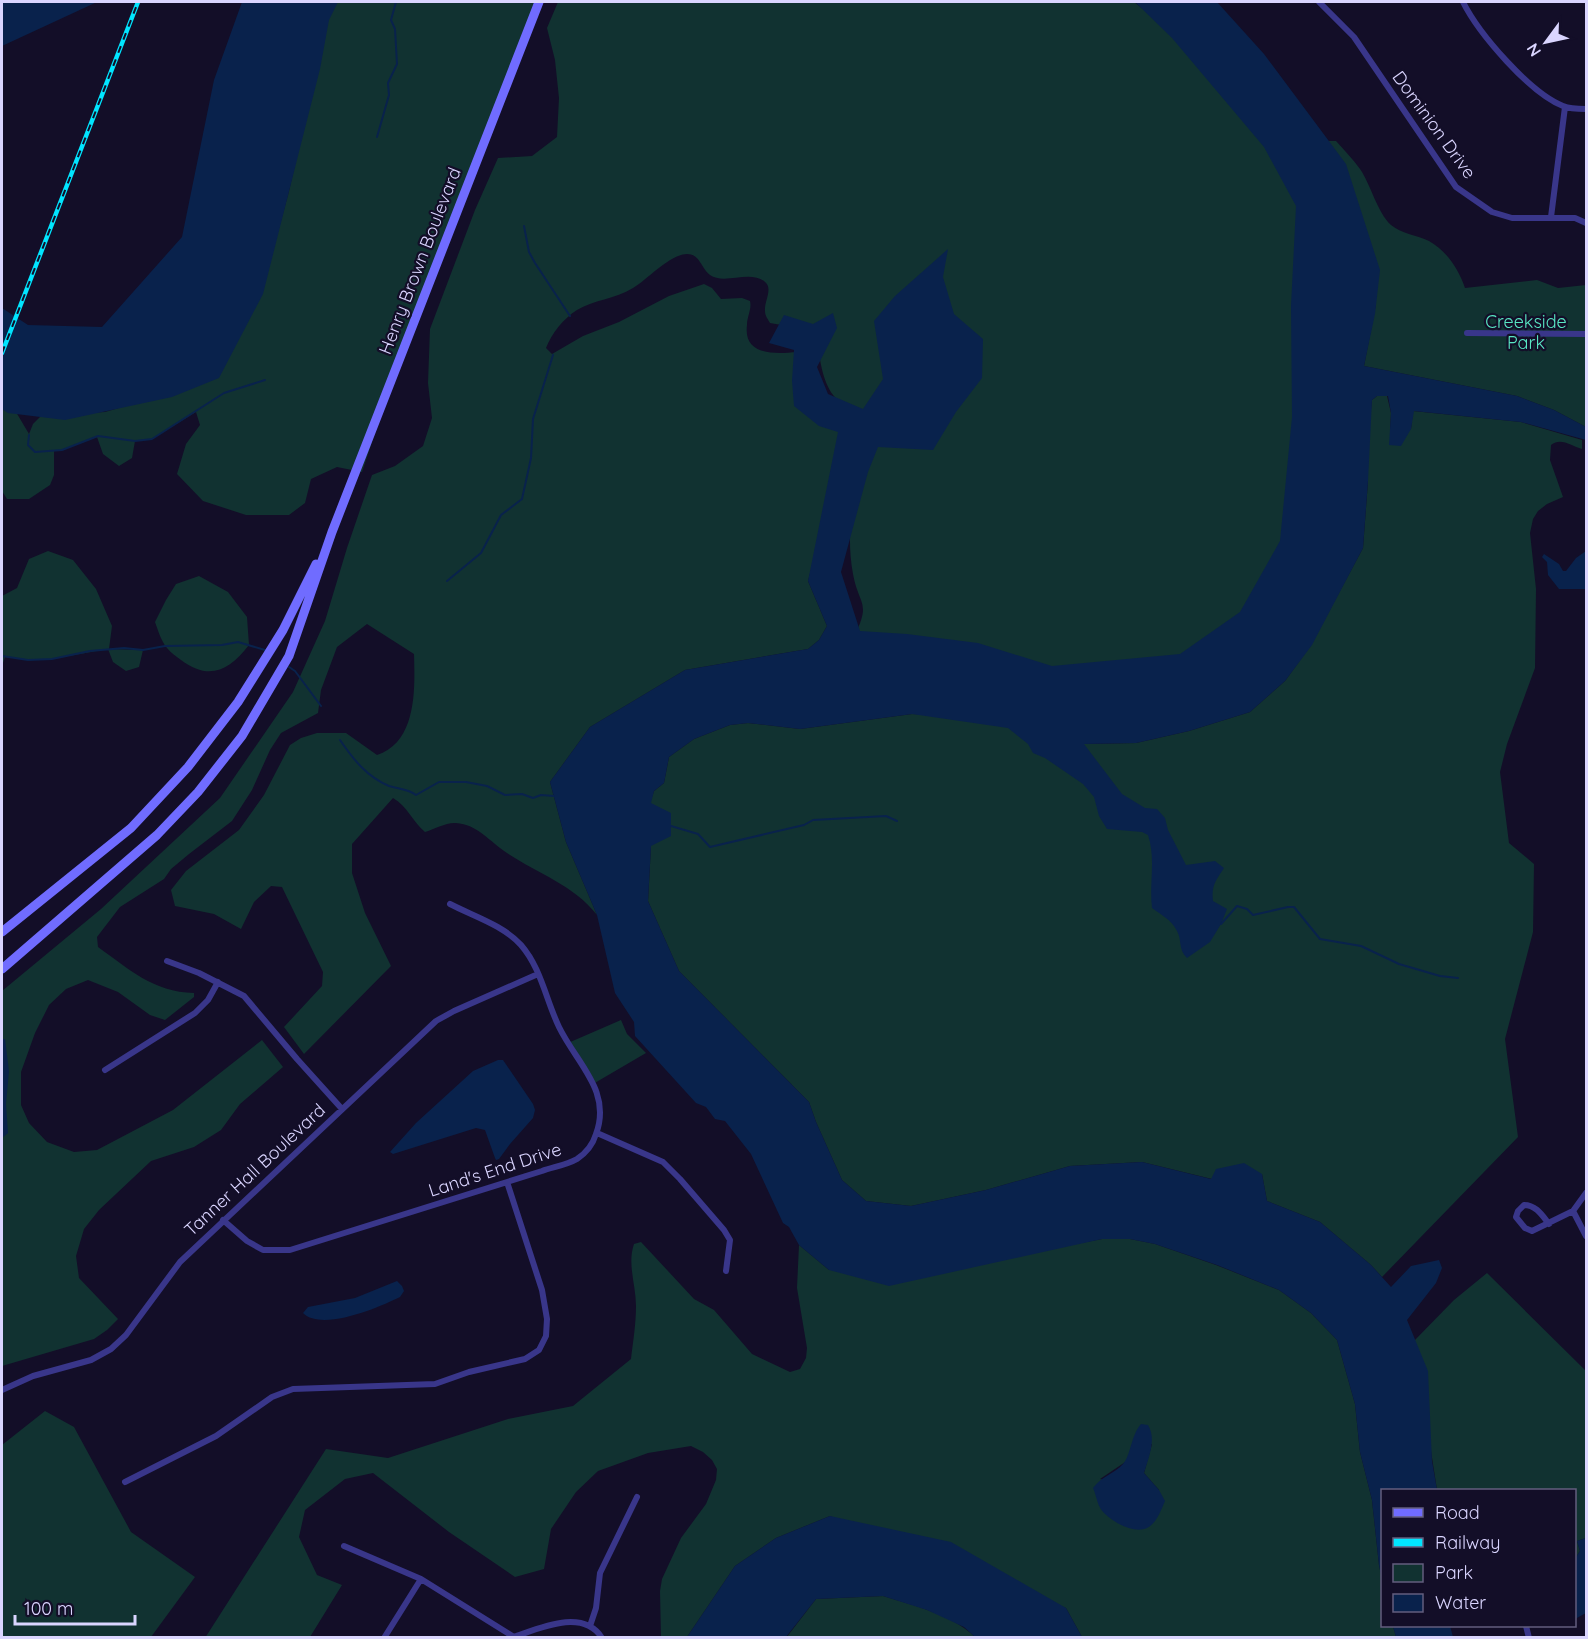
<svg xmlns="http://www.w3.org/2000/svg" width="1588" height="1639" viewBox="0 0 1588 1639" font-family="Quicksand,sans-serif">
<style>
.green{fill:#113231;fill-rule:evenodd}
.water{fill:#09224c}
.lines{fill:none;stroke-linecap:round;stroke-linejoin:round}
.stream{stroke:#09224c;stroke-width:2}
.street{stroke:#39368a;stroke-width:6}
.secondary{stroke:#706cff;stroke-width:9}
.rail-casing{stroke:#01e5ff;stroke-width:4.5}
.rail{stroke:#130e28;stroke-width:2;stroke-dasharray:7;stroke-linecap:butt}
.labels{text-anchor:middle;stroke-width:4.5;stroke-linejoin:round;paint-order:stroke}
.street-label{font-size:18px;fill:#dad5ff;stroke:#130e28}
.park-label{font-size:18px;fill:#59e7c4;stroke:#130e28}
</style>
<rect width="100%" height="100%" fill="#130e28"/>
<path class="green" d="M337,2H541L389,391L362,472L337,467L311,479L305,503L289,515H246L203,501L177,474L186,444L200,425L196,412L152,439L135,441L132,458L119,466L103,454L97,437L62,450H54V475L50,485L29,499H7L2,491V393L16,412L29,434L33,424L41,416L105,412L146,400L278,232L289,191L329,15Z
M558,2H1134L1147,12L1228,93L1301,199L1287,561L1174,690L855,635C871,601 859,606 853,574C843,521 860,461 868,409C822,411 821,365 816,331L770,323C768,319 765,316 765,311C764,301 774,288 764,281C749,270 724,285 710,275C701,268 700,254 687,254C670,254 647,280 633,288C615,299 593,300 577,310C563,319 552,333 546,348L552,354L583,336L619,322L669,296L704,284L712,288L721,299L742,298L750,301C752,309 747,316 747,325C743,356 775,354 797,352L847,431L808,581L827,626L819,640L808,649L685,670L590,727L550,782L566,842L597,915C574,885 537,873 507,853C490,842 477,824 456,823C447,822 434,829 425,832C412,821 408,807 393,798L352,844V873L365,913L391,966L304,1054L284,1027L322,986L323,972L282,887L271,886L254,902L241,929L214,914L175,906L171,890L186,871L239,830L264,795L290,745L301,738L317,733H346L377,755C417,742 415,689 414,654L367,624L337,647L321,690L318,713L281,733L270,750L252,790L232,821L189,854L171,869L164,879L120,907L97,937L98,947C129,969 153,992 194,993V997L165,1020L150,1015L118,992L88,980L66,989L49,1005L35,1033L21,1072V1105L29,1123L47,1142L74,1152L97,1150L173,1110L262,1040L283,1067L240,1104L221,1130L194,1147L151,1161L99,1210L84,1229L76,1256L79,1278L118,1319L107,1330L94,1339L2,1366V991L101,909L220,798L293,692L325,621L347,548L372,475L395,466L423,446L432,418L428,383L430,329L475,210L498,158L532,156L557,137L559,98L555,60L547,28Z
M1322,141H1336C1344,150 1353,159 1360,169C1371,185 1377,212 1391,225C1402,234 1417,235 1429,241C1447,251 1459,270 1465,288L1537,280L1558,288L1586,285V427L1554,410L1517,396L1364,366L1376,304Z
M1377,396H1387L1391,413L1390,433L1411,429L1413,411L1521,422L1582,440V449C1571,446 1561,437 1551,445L1550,460L1563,497L1547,504L1538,511L1533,519L1530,533L1536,589L1535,668L1507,744L1500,772L1509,843L1534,864L1533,932L1505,1039L1518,1137L1382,1277L1371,1265L1320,1222L1267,1201L1262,1174L1212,1179L1142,1162L1070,1166L986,1190L911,1206L866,1201L842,1180L816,1122L809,1102L679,971L648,901L651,846L650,803L654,791L664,783L669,757L694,739L730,725L748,723L800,729L912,714L972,717L1083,744L1136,743L1189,731L1250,712L1285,681L1311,645L1363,548L1368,481V438L1372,400Z
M48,551L73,560L96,589L112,626L109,649L143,650L139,667L126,671L113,662L108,649L52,659L28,660L5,657L2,666V596L17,588L29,559Z
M199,576L228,592L247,617L249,645C229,671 209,681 181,660C176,656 171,653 167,648C161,641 158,630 155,622L166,600L176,584Z
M621,1020L627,1034L646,1053L593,1084L568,1043Z
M1102,1239H1130L1155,1244L1216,1265L1279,1290L1311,1313L1337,1340L1355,1404L1360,1452L1372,1500L1379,1565L1382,1580V1626H1393L1396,1637H1082L1066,1608L830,1516L776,1538L735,1566L687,1637H661L660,1591L662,1579L681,1538L706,1504L716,1480L717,1469L712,1460L703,1452L691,1446L648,1453L598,1471L576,1492L551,1529L544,1569L515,1577L449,1532L373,1473L345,1479L305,1510L299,1537L317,1575L342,1585L310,1637L205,1638L326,1449L388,1458L508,1419L573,1406L631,1359C633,1342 636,1324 636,1306C636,1285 627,1264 634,1244L641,1242L694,1299L714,1310L752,1354L790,1372L800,1369L806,1358L807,1348L797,1288L799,1245L829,1270L1065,1246ZM1152,1444L1144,1473L1159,1490L1100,1479Z
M1487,1273L1586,1371V1538L1577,1541L1580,1551L1575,1559L1574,1490H1437L1414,1341L1454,1300Z
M45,1411L74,1427L131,1532L195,1577L151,1637H2V1445Z
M883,1596C915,1606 951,1614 975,1637L786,1638L816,1599Z"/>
<path class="water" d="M2,2H97L2,46Z
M242,2H338L329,20L320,69L263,294L219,378L172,397L65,420L8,413L2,409V308L28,325L102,327L182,237L214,80Z
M1135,2H1217L1264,54L1346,164L1380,270L1375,314L1364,366L1517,396L1554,410L1586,427V440L1521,422L1414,411L1411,429L1401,446L1389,445L1391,413L1388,396H1377L1372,400L1368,481L1363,548L1312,645L1285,681L1250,712L1189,731L1136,743L1084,744L1122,794L1145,808L1157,809L1165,818L1168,830L1186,865L1215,861L1224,868C1216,880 1211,886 1213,901L1227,909L1221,924L1210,942L1187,958C1178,950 1182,939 1177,931C1171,919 1161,915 1152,908C1149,883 1156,859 1148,835L1142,832L1107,829L1099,816L1094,797L1083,784L1045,758L1033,753L1028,744L1008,728L912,714L800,729L748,723L730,725L694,739L669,757L664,783L654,791L651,803L671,813V836L651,846L648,901L679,971L809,1102L816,1122L842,1180L866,1201L911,1206L986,1190L1070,1166L1142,1162L1211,1179L1216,1169L1244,1163L1262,1174L1267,1201L1320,1222L1371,1265L1391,1287L1411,1266L1439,1260L1442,1268L1436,1283L1407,1320L1428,1371L1432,1461L1437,1490H1382V1580L1379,1565L1372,1500L1360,1452L1355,1404L1337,1340L1311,1313L1279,1290L1217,1265L1155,1244L1130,1239H1102L889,1286L829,1270L799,1245L789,1227L783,1223L751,1154L725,1121L715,1119L706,1107L696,1103L635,1036L634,1022L615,993L597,915L566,842L550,782L590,727L685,670L808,649L819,640L827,626L808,581L838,432L819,426L794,406L792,381L794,350L769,343L784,315L813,324L833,313L837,328L817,367L828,394L863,409L883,379L874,321L895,296L948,249L943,277L954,314L983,339L982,378L956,412L933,450L878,447L868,472L841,572L860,631L907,634L978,643L1052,666L1180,654L1240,612L1280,541L1292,417L1291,306L1296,206L1264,147L1172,38Z
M1586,551V589H1559L1548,575L1547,562L1542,557L1544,554L1559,564L1563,571H1566L1576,558Z
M2,1039H5L9,1071L6,1104L8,1133L2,1138Z
M498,1060H503L533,1104L535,1110L533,1118L510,1144L499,1159L496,1160L495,1158L485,1130L476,1128L393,1154L390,1152L416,1123L473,1071Z
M397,1281L402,1286L404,1291L400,1297C380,1307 322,1332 303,1313L308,1307L355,1298Z
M1141,1424L1148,1425C1157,1439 1148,1459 1144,1473L1159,1490L1165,1501C1161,1510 1157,1523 1147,1528C1134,1534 1114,1523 1104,1513C1097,1506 1097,1497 1093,1488C1102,1476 1114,1474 1123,1464C1131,1455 1131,1435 1141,1424Z
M830,1516L951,1542L1066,1608L1082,1637H975L964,1627L927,1610L883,1596L816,1599L786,1637H687L735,1566L776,1538Z
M1586,1538V1613L1575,1619V1559L1580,1551L1577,1541Z
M1393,1626H1450L1453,1637H1396Z"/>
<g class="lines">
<path class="stream" d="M377,137L389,95L388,83L397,64L395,29L391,20L396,2
M524,226L529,252L535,263L570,316
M29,435L28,445L35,452L62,450L98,436L135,441L152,439L224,393L265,380
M447,581L481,553L501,515L522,499L531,458L533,419L553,355
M2,656L28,660L52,659L90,651L124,648L143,650L165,646L222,645L238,642L265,650
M289,667L295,671L321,706
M340,740C353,759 367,777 389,786C399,789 409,789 416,795L439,782H466L487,786L505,795L522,794L533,798L541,795L554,796
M671,826L698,834L710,847L804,825L813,820L886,816L897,821
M1221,924L1237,906L1247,909L1253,915L1288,907H1294L1320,939L1361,946L1399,964L1440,976L1458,978"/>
<path class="street" d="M1319,2L1354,37L1456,187L1492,212L1512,218H1575L1586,223
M1463,2C1479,34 1530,93 1563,106C1570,109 1579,109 1586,109
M1551,217L1565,107
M1467,333L1586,334
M167,961L199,973L244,996L297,1059L342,1109
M105,1070L195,1013L208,1000L218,982
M597,1133L663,1162L680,1179L724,1230L730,1240L726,1271
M1573,1211L1586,1236
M1573,1211L1586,1193
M223,1220L247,1241L263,1250H290L542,1171C553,1167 567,1165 577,1159C586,1153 593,1144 596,1134C612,1091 577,1064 559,1027C546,1000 541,968 521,945C503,925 473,916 450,904
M1549,1224C1542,1215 1536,1205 1524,1205L1518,1211L1516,1217L1525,1228L1532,1231L1573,1211
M2,1390L33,1376L91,1360L111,1349L126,1335L180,1262L436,1021L454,1011L538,974
M125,1482L216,1436L272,1397L293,1389L435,1384L469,1372L525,1359L539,1350L546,1336L547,1319L542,1290L507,1182
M344,1546L421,1579
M590,1626L596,1608L600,1573L637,1497
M1526,1626L1529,1638
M514,1637C540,1628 583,1608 602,1638
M384,1638L421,1579L514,1637"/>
<path class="secondary" d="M2,932L131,828L188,767L238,702L283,630L316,564
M2,969L157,835L198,792L242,736L289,656L332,532L539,2"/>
<g class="rail-casing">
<path id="rail" d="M2,353L138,2"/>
</g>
<use href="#rail" class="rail"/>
</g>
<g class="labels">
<g class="street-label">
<text transform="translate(1434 125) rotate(54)" y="6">Dominion Drive</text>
<text transform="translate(420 261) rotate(-69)" y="6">Henry Brown Boulevard</text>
<text transform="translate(255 1170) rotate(-43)" y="6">Tanner Hall Boulevard</text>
<text transform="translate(495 1170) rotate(-18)" y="6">Land's End Drive</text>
</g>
<g class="park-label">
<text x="1526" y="328">Creekside<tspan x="1526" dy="21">Park</tspan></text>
</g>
</g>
<rect width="1588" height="1639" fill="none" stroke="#dad5ff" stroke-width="6"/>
<rect x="1381" y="1489" width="195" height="138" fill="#130e28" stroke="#635e7e" stroke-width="1.5"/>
<rect x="1393" y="1508" width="30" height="9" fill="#706cff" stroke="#635e7e" stroke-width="1.5"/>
<text x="1435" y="1519" font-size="18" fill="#dad5ff">Road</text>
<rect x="1393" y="1538" width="30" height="9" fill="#01e5ff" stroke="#635e7e" stroke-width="1.5"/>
<text x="1435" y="1549" font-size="18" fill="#dad5ff">Railway</text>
<rect x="1393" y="1564" width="30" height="18" fill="#113231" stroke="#635e7e" stroke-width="1.5"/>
<text x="1435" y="1579" font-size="18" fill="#dad5ff">Park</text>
<rect x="1393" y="1594" width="30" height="18" fill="#09224c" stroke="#635e7e" stroke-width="1.5"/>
<text x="1435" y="1609" font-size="18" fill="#dad5ff">Water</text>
<g transform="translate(1546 42) rotate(237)" stroke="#130e28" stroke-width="4.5" paint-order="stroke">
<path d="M0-4.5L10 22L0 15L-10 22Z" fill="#dad5ff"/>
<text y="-9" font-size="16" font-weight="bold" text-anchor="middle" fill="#dad5ff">N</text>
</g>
<path d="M15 1615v9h120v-9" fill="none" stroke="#dad5ff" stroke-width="3"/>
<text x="24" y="1615" font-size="18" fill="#dad5ff" stroke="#130e28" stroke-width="4.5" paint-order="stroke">100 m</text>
</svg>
